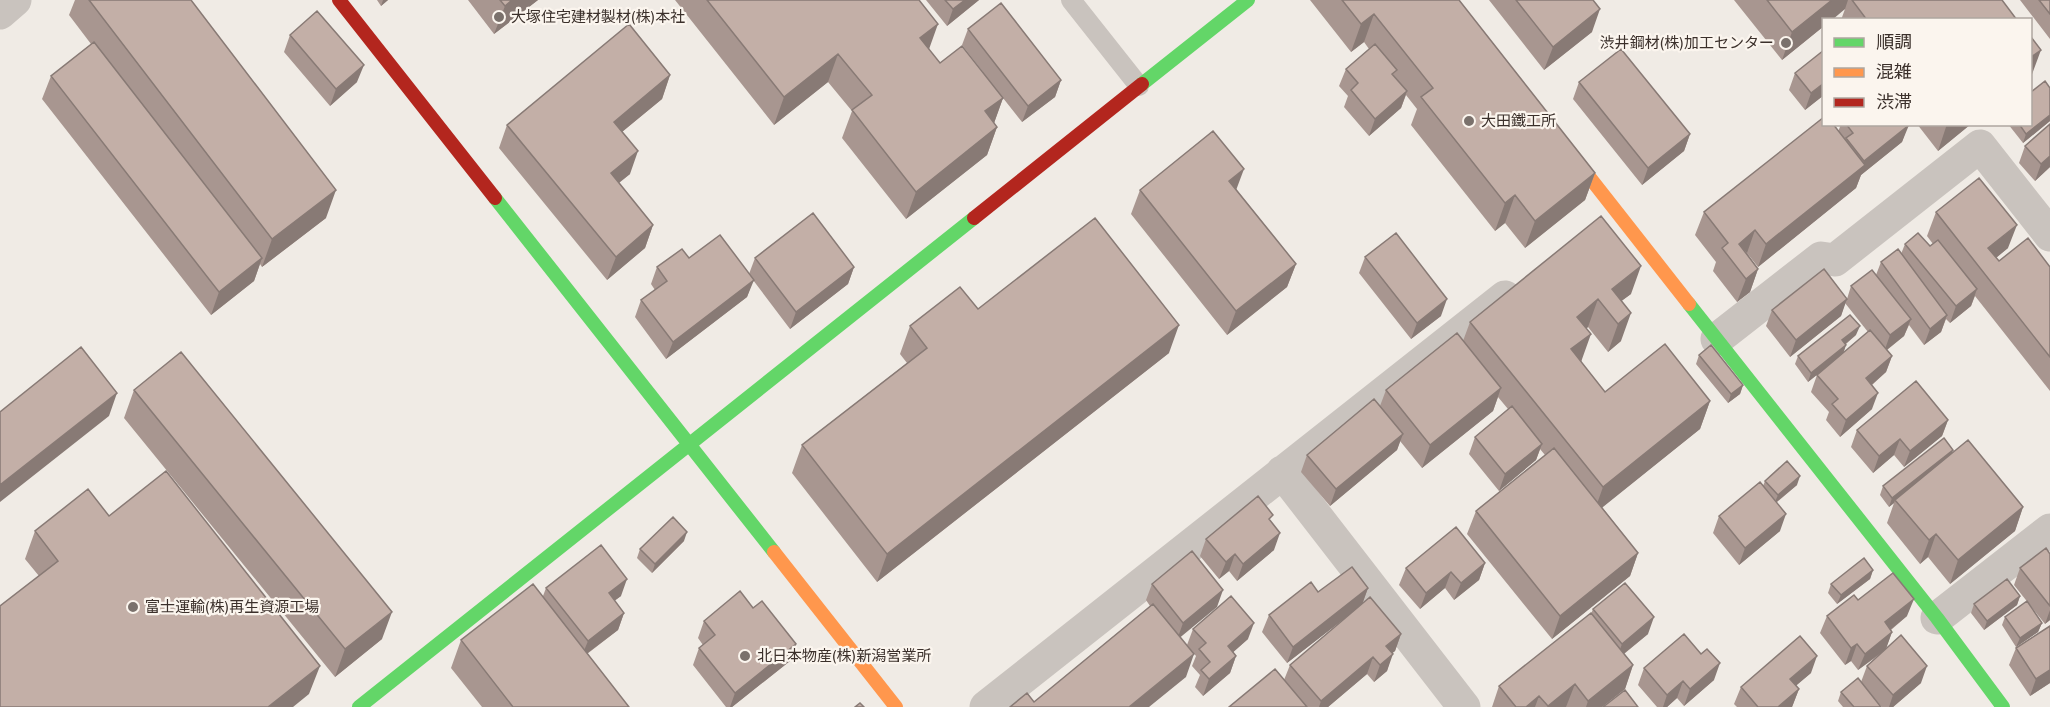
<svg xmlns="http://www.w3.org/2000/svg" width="2050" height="707" viewBox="0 0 2050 707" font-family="'Public Sans','Noto Sans JP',sans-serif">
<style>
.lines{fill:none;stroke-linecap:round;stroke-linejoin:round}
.lane{stroke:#c9c3be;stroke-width:20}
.street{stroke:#c9c3be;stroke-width:33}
.fast{stroke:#63d668;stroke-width:14}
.slow{stroke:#ff974d;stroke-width:14}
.jam{stroke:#b3261e;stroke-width:14}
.wall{fill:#a89690}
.shaded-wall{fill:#887a75}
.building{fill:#c3afa7;stroke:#887a75;stroke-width:1.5}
.poi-dot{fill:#7a716c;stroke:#fbf5ee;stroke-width:2}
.labels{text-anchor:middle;stroke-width:4.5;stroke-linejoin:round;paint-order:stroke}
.poi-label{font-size:15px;fill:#3b302b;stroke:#fbf5ee;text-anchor:start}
</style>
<rect width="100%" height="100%" fill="#f0ebe5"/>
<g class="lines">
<path class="lane" d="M1071,0L1139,86"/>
<path class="street" d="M0,13L15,0
M1717,339L1821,258L1835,260L1980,146L2050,235
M1282,472L1464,707
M1937,618L2050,530
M986,707L1505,297"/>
<path class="fast" d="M1142,84L1248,0
M495,198L774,552
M1689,304L1937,618L2003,707
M359,707L974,218"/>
<path class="slow" d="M1565,146L1689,304
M774,552L896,707"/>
<path class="jam" d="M339,0L495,198
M974,218L1142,84"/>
</g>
<path class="wall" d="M75,0H191L326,218L262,267L260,264L254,281L211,315L42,99L51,76L91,44L69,15Z
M377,0H388L381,6Z
M468,0H538L494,34Z
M675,0H919L929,50L940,63L983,72L962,45L968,29L1061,80L1055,97L1022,122L1003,98L994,123L997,127L987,155L906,219L842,138L852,111L828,82L774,125Z
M926,0H979L947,26Z
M1310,0H1459L1595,173L1585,200L1525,248L1505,223L1495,231L1411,125L1417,109L1406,95L1401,108L1369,136L1344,107L1348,96L1339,86L1346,69L1369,49L1364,42L1351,52Z
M1489,0H1593L1592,32L1544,70Z
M1734,0H2002L2017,20H1841L1845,9L1824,20V26L1782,60Z
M2020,0H2050V39Z
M290,35L357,82L330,106L284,52Z
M1795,73L1824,95L1805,110L1789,90Z
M670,75L662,99L622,132L630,174L619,183L653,225L645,248L607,280L499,148L507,125Z
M1579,82L1690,134L1684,151L1642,185L1573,99Z
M2050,88V121L2023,143L2008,124H2031Z
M1841,124H1908L1902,142L1861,175L1856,188L1758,267L1747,253L1758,269L1750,292L1737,302L1713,271L1716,262L1695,235L1704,212L1838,132Z
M1917,124H1971L1938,151Z
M2050,124V167L2035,181L2019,163L2025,146Z
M1236,189L1296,264L1287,287L1227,335L1131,214L1140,190Z
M1936,212L2008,248L1996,258L1999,261L2050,267V391L1975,296L1971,306L1950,323L1946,319L1941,332L1924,345L1909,325L1904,336L1887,350L1892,356L1886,372L1872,385V409L1840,437L1826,420L1829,412L1811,392L1817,375L1830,364L1808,382L1795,364L1798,356L1856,335L1846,344V345L1843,353L1868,332L1845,303L1841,316L1790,357L1766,326L1772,310L1847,299L1851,286L1876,275L1881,262L1901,254L1905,244L1930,246L1933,244L1927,236Z
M1365,257L1441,316L1411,339L1359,273Z
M689,258L749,274L755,258L854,267L848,284L790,329L753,280L747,297L666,359L635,317L641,300L655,290L651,284L657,267Z
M1631,294L1621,301V341L1608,352L1588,327L1587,328L1581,362L1605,392L1710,401L1700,429L1602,507L1638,553L1630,576L1552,639L1467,534L1476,511L1545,455L1540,449L1536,460L1499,491L1469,454L1475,437L1508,409L1498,397L1493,411L1422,468L1400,441L1397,450L1330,506L1301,472L1307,455L1380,406L1386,390L1463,341L1470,322Z
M978,309L1169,353L877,582L792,473L802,445L907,363L900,354L910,326Z
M1699,355L1743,385L1740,394L1728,403L1696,364Z
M134,390L382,639L335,677L124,418Z
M1948,420L1942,436L1904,467L1894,455L1873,473L1851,447L1857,430Z
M1952,453L2023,507L2015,531L1950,584L1928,557L1920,564L1887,523L1894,503L1889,507L1880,495L1883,486Z
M1765,481L1797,485L1777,502L1780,531L1739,565L1713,533L1719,516L1763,486Z
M109,516L309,694L39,576L25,559L35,531Z
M1271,522L1274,550L1237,581L1229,571L1219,579L1200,556L1206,539Z
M684,541L652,573L637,558L640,549Z
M2050,554V620L2045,624L2014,585L2020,568Z
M1485,563L1479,580L1454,600L1445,588L1420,609L1399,585L1406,568Z
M1873,570L1870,579L1837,604L1828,593L1831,584Z
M1152,584L1223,590L1180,637L1186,677L1034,702L1150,606L1146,600Z
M546,588L621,596L614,601L624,613L618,630L587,654L629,707H482L451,668L461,640L543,596Z
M1368,588L1362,604L1401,634L1395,651L1392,653L1387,671L1374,682L1367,674L1328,707H1229L1284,680L1290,665L1354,611L1287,663L1262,632L1269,615L1318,592Z
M2020,596L2017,605L1984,630L1971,613L1974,604Z
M1858,600L1907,616L1891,630L1892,632L1886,648L1921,683L1893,707H1882L1870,694L1881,707H1843L1838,701L1841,692L1861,682L1867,666L1883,652L1858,670L1851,661L1845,665L1820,633L1827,616Z
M753,608L796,644L790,661L732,707H726L693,665L699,648L703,645L698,638L704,621Z
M1593,609L1648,634L1624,654L1633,665L1625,689L1602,707H1492L1499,686L1591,614Z
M2005,617L2042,623L2038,632L2016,647L2002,625Z
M2050,626V683L2030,696L2009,665L2016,648Z
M1193,629L1248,639L1233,652L1236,656L1230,673L1203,696L1195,687L1200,675L1192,666L1196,656L1187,645Z
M1644,668L1714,680L1684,706L1677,698L1667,707H1657L1638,685Z
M1811,673L1796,685L1799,689L1792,707H1737L1734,704L1741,687Z"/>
<path class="shaded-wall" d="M383,0H388L381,6Z
M512,0H538L494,34L505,6Z
M965,0H979L947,26L953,9Z
M1832,0H1848L1845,9L1832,20H1824V26L1782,60L1792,32Z
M1600,9L1592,32L1544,70L1553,47Z
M1374,14L1364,42L1351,52L1361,24Z
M938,24L928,52L920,38Z
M2041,50L2031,77V57Z
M838,54L828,82L774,125L784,97Z
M364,65L357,82L330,106L336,89Z
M670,75L662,99L606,145L614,122Z
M1061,80L1055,97L1022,122L1028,106Z
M1824,83V95L1805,110L1811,93Z
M1407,91L1401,108L1369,136L1375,119Z
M1003,98L993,126L985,111Z
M2050,115V121L2023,143L2026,134Z
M1947,124H1971L1938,151Z
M1909,125L1902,142L1861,175L1856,188L1758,267L1766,244L1861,168L1864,161Z
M997,127L987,155L906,219L916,192Z
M1690,134L1684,151L1642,185L1648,168Z
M638,151L630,174L602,196L611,173Z
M2050,156V167L2035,181L2041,164Z
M1244,169L1235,193L1229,181Z
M1595,173L1585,200L1525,248L1535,221Z
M336,190L326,218L262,267L272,239Z
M1515,195L1505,223L1495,231L1505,203Z
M653,225L645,248L607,280L616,257Z
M2017,225L2008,248L1981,270L1988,248Z
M1755,230L1747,253L1739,244Z
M262,258L254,281L211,315L219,292Z
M1296,264L1287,287L1227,335L1236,311Z
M1641,266L1631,294L1608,311L1612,289Z
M854,267L848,284L790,329L796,312Z
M1758,269L1750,292L1737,302L1746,279Z
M754,280L747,297L666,359L673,342Z
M1977,289L1971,306L1950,323L1956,306Z
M1447,299L1441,316L1411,339L1417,323Z
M1598,299L1588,327L1567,344L1577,317Z
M1847,299L1841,316L1790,357L1796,340Z
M1631,313L1621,341L1608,352L1618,324Z
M1947,315L1941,332L1924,345L1930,329Z
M1911,319L1904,336L1884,352L1890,335Z
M1179,325L1169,353L877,582L887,554Z
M1860,326L1856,335L1839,349L1842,340Z
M1591,334L1581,362L1571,349Z
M1846,345L1843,354L1808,382L1811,373Z
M1892,356L1886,372L1860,395L1866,378Z
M1743,385L1740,394L1728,403L1731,394Z
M1501,388L1493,411L1422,468L1430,445Z
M117,393L109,416L0,502V485Z
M1878,393L1872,409L1840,437L1846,420Z
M1710,401L1700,429L1593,515L1603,487Z
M1948,420L1942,436L1904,467L1910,451Z
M1403,434L1397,450L1330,506L1336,489Z
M1900,439L1894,455L1873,473L1879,456Z
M1542,444L1536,460L1499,491L1505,474Z
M1953,450L1950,459L1895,500L1894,503L1889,507L1892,498Z
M1800,476L1797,485L1774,504L1778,495Z
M2023,507L2015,531L1950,584L1958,560Z
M1786,514L1780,531L1739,565L1745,548Z
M687,532L684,541L652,573L655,564Z
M1280,533L1274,550L1237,581L1243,564Z
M1936,534L1928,557L1920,564L1929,540Z
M1638,553L1630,576L1552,639L1560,616Z
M1235,554L1229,571L1219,579L1226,562Z
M1485,563L1479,580L1454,600L1461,583Z
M1873,570L1870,579L1837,604L1841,595Z
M1451,572L1445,588L1420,609L1426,593Z
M627,579L621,596L602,610L609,593Z
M1368,588L1362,605L1287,663L1293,647Z
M1223,590L1217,607L1177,640L1183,623Z
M2020,596L2017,605L1984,630L1987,621Z
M1914,599L1907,616L1879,639L1885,622Z
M2050,610V620L2045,624Z
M392,612L382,639L335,677L345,649Z
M624,613L618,630L581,658L588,641Z
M1654,617L1648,634L1616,660L1622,644Z
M1254,623L1248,639L1221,663L1228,646Z
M2042,623L2038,632L2016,647L2020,638Z
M1892,632L1886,649L1858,670L1865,654Z
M1401,634L1395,651L1380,663L1386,646Z
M796,644L790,661L732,707H730L735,693Z
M1857,644L1851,661L1845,665L1851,648Z
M1194,654L1186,677L1149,707H1129Z
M1393,654L1387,671L1374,682L1380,665Z
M1236,656L1230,673L1203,696L1209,679Z
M1817,656L1811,673L1784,696L1790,679Z
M1373,657L1367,674L1328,707H1319L1321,701Z
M1720,663L1714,680L1684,706L1690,689Z
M1633,665L1625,689L1602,707H1586L1588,701Z
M320,666L309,694L293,707H268Z
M1927,666L1921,683L1893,707H1889L1893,695Z
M2050,670V683L2030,696L2036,679Z
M1683,681L1677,698L1667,707H1663L1667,695Z
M1575,684L1566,707H1547L1548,706Z
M1799,689L1792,707H1778Z
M1539,696L1535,707H1526Z"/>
<path class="building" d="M89,0H191L336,190L272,239Z
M500,0H512L505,6Z
M707,0H919L938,24L920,38L940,63L962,46L1003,98L985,111L997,127L916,192L852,110L872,95L838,54L784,97Z
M945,0H965L953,9Z
M1342,0H1459L1595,173L1535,221L1515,195L1505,203L1421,97L1433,88L1374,14L1361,24Z
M1516,0H1593L1600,9L1553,47Z
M1767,0H1832L1792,32Z
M1852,0H2002L2017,20H1867Z
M2039,0H2050V14Z
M1001,3L1061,80L1028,106L968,29Z
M317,11L364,65L336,89L290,35Z
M629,24L670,75L614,122L638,151L611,173L653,225L616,257L507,125Z
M2031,37L2041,50L2031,57Z
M94,42L262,258L219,292L51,76Z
M1375,44L1397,70L1392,74L1407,91L1375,119L1351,90L1358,83L1346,69Z
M1621,49L1690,134L1648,168L1579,82Z
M1824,50V83L1811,93L1795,73Z
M2045,81L2050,88V115L2026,134L2019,124H2031V92Z
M1824,117V124H1833L1865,165L1766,244L1755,230L1739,244L1758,269L1746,279L1722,248L1728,243L1704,212Z
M1846,124H1908L1909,125L1864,161L1846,138L1853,133Z
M2050,124V156L2041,164L2025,146Z
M1213,131L1244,169L1229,181L1296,264L1236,311L1140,190Z
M1979,178L2017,225L1988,248L1999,261L2028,238L2050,267V357L1936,212Z
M813,213L854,267L796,312L755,258Z
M1601,216L1641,266L1612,289L1631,313L1618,324L1598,299L1577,317L1591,334L1571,349L1605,392L1665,344L1710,401L1603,487L1470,322Z
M1095,218L1179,325L887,554L802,445L927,348L910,326L960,287L978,309Z
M1396,233L1447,299L1417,323L1365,257Z
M1918,233L1930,246L1938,240L1977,289L1956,306L1905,244Z
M720,235L754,280L673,342L641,300L667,281L657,267L682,249L689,258Z
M1898,249L1947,315L1930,329L1881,262Z
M1824,269L1847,299L1796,340L1772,310Z
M1872,270L1911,319L1890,335L1851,286Z
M1850,315L1860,326L1842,340L1846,345L1811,373L1798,356Z
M1870,330L1892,356L1866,378L1878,393L1846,420L1832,404L1838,399L1817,375Z
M1457,333L1501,388L1430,445L1386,390Z
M1711,345L1743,385L1731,394L1699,355Z
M81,347L117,393L0,485V412Z
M181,352L392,612L345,649L134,390Z
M1916,381L1948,420L1910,451L1900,439L1879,456L1857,430Z
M1374,399L1403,434L1336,489L1307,455Z
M1512,406L1542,444L1505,474L1475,437Z
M1944,438L1953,450L1892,498L1883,486Z
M1968,440L2023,507L1958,560L1936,534L1929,540L1895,500Z
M1554,448L1638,553L1560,616L1476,511Z
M1787,461L1800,476L1778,495L1765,481Z
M166,471L320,666L268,707H0V606L58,561L35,531L88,489L109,516Z
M1760,482L1786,514L1745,548L1719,516Z
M1258,496L1273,515L1269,519L1280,533L1243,564L1235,554L1226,562L1206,539Z
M673,517L687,532L655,564L640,549Z
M1456,527L1485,563L1461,583L1451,572L1426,593L1406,568Z
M601,545L627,579L609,593L624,613L588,641L546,588Z
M2046,548L2050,554V606L2020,568Z
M1192,551L1223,590L1183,623L1152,584Z
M1864,558L1873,570L1841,595L1831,584Z
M1352,567L1368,588L1293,647L1269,615L1311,582L1318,592Z
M1893,573L1914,599L1885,622L1892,632L1865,654L1857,644L1851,648L1827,616L1854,595L1858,600Z
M2007,579L2020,596L1987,621L1974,604Z
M1625,583L1654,617L1622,644L1593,609Z
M533,584L629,707H513L461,640Z
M740,591L753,608L762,601L796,644L735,693L699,648L715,635L704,621Z
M1231,596L1254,623L1228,646L1236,656L1209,679L1201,670L1210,662L1199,649L1206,643L1193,629Z
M1370,597L1401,634L1386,646L1393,654L1380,665L1373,657L1321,701L1290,665Z
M2027,601L2042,623L2020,638L2005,617Z
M1153,604L1194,654L1129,707H1010L1027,693L1034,702Z
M1591,613L1633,665L1588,701L1575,684L1548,706L1539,696L1526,707H1516L1499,686Z
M2050,626V670L2036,679L2016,648Z
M1684,634L1701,654L1707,649L1720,663L1690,689L1683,681L1667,695L1644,668Z
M1901,635L1927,666L1893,695L1867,666Z
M1800,636L1817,656L1790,679L1799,689L1778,707H1758L1741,687Z
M1275,669L1307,707H1229Z
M1858,678L1881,707H1854L1841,692Z
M1625,690L1638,707H1603Z
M860,703L864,707H855Z"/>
<g class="poi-dot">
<circle cx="499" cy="17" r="6"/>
<circle cx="1786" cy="43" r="6"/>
<circle cx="1469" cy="121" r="6"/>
<circle cx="133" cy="607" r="6"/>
<circle cx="745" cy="656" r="6"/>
</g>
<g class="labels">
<g class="poi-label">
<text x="511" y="22">大塚住宅建材製材(株)本社</text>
<text x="1774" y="48" text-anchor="end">渋井鋼材(株)加工センター</text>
<text x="1481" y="126">大田鐵工所</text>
<text x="145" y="612">富士運輸(株)再生資源工場</text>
<text x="757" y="661">北日本物産(株)新潟営業所</text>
</g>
</g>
<rect x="1822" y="18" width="210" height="108" fill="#fbf5ee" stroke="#aea6a0" stroke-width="1.5"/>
<rect x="1834" y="38" width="30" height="9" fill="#63d668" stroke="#aea6a0" stroke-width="1.5"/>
<text x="1876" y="48" font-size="18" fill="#3b302b">順調</text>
<rect x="1834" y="68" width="30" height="9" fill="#ff974d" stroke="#aea6a0" stroke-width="1.5"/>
<text x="1876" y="78" font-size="18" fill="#3b302b">混雑</text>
<rect x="1834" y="98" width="30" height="9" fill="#b3261e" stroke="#aea6a0" stroke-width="1.5"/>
<text x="1876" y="108" font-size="18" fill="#3b302b">渋滞</text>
</svg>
